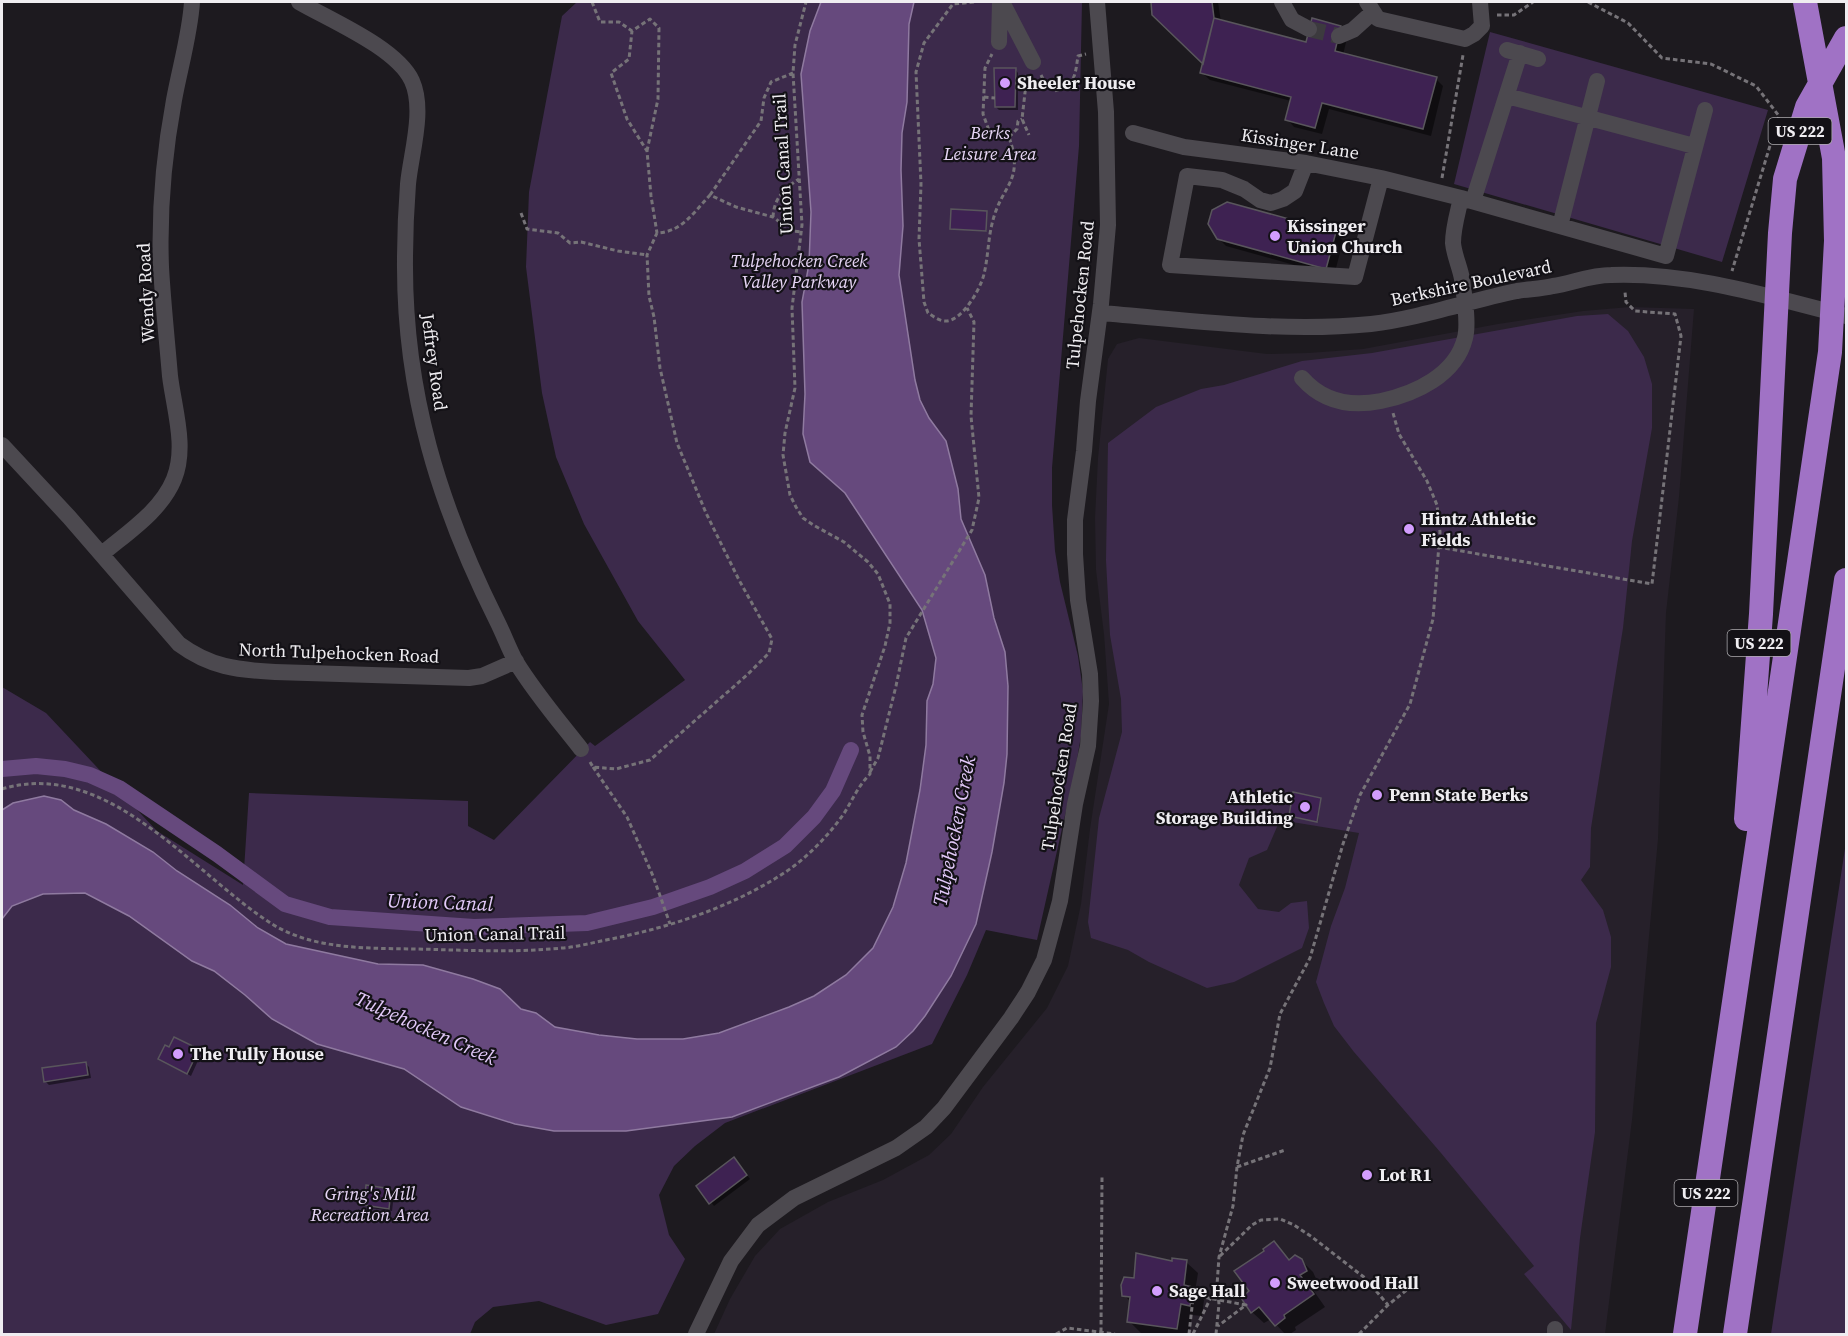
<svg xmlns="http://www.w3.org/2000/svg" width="1848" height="1336" viewBox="0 0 1848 1336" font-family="'Source Serif 4',serif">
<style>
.built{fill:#26202a}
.green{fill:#3c2a4b}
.water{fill:#66497d;stroke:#8f7aa0;stroke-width:1.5}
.shadow{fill:#0007}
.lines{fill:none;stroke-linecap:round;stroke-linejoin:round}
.canal{stroke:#66497d;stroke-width:16}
.building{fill:#3e2252;stroke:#59565c;stroke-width:1.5}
.minor-tunnel{stroke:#3c3a3e;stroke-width:16;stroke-dasharray:16 8;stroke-linecap:butt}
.path{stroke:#767378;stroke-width:3;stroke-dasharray:4.5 3;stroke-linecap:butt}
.minor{stroke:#4c494f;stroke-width:16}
.highway{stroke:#a072c5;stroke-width:24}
.poi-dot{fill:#d29dfd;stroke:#131116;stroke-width:2}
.labels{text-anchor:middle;stroke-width:4.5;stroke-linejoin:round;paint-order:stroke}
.shield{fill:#131116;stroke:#adabaf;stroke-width:1.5}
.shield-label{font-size:16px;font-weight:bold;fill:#efedf1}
.poi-label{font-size:18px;font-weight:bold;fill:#efedf1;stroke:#131116;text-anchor:start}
.park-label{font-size:18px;font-style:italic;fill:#e7d6f6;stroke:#131116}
.street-label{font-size:18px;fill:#efedf1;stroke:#131116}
.water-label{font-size:20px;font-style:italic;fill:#e3cafa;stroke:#131116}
</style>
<rect width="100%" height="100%" fill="#1d1a1f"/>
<path class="built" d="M1630,307L1694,309L1679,497L1666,613L1658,839L1632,1120L1605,1334H714L730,1299L755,1256L780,1229L828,1202L883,1180L929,1155L951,1134L983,1087L1047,1008L1068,966L1081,904L1090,829L1109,704L1104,634L1096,570L1095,518L1098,458L1108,359L1117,344L1139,338L1267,354L1308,353L1363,349L1498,324L1583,311Z"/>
<path class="green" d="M577,2H1082L1079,146L1052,468V505L1055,551L1060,582L1078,656L1083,691L1081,736L1075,771L1037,940L986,930L967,975L932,1044L725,1123L695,1146L674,1166L659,1195L669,1235L685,1259L658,1314L606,1325L539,1301L493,1307L475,1322L470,1334H2V687L46,713L157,831L243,885L249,793L468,801V826L494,840L590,742L595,746L685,680L638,621L584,524L556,457L542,393L526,267L529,192L562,16Z
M1490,32L1768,110L1722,262L1454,184Z
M1608,314L1628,331L1644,357L1652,384V428L1632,541L1623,628L1591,828L1590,867L1581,880L1603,910L1611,937V967L1596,1023L1595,1132L1580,1238L1571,1330L1524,1274L1534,1266L1441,1153L1354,1052L1334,1026L1324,1003L1316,982L1331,926L1345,888L1359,833L1280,820L1267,850L1249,858L1239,885L1258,909L1279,912L1291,903L1307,901L1309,928L1302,948L1234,982L1207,988L1149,962L1128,950L1091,938L1088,922L1099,818L1122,732L1121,699L1110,635L1106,560L1108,443L1156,407L1201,389L1224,385L1302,361L1372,353L1577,316Z
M1846,842V1334H1771Z"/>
<path class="water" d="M821,2H914L909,24L907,102L902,133L901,170L903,226L899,275L915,380L920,400L929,418L946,441L958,489L961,519L985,575L994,618L1005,652L1008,686L1007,754L1004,783L992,852L976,924L951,976L925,1016L913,1031L896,1047L839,1077L732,1117L626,1131H554L515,1124L461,1107L404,1069L317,1044L272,1019L245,995L214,971L192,961L129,916L85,893L43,894L12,906L2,919V810L13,803L44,796L61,800L74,810L106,824L153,852L177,871L230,905L258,928L286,944L378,964L423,965L473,979L500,989L521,1009L536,1013L555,1027L599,1035L637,1039H683L719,1033L789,1007L814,996L846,975L873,948L893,907L906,863L920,790L926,745L927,701L933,684L936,658L922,610L845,493L810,462L803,434L805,394L802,302L809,264L811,212L801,74L810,31Z"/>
<path class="shadow" d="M1152,2H1218L1221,22L1307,44L1348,34L1343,55L1436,79L1443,86L1431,136L1329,109L1322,134L1294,127L1287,119L1291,101L1210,80L1202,73L1204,64L1154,14Z
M1015,69L1018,73V110H999L996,107Z
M986,212L987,231L952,228Z
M1336,233L1343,241L1334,276L1226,246L1218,238Z
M1321,799L1318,822L1291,816Z
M198,1050L201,1054L191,1076L160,1059Z
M85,1063L89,1067L91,1078L49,1085L46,1082Z
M737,1162L750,1179L714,1206L698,1186Z
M391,1190L394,1194L392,1211L369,1208L365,1205Z
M1274,1243L1291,1261L1301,1260L1313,1272L1318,1283L1311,1287L1325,1307L1295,1327L1296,1330L1290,1334H1285L1271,1319L1264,1323L1252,1312L1251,1291L1267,1251Z
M1186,1262L1198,1273L1195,1292L1204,1300L1202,1316L1192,1315L1189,1334L1141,1333L1129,1321L1131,1302L1124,1295L1135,1280L1174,1263Z"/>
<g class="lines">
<path class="canal" d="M2,769L36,766L65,769L90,775L119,788L217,854L285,904L330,917L474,927L587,923L653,907L710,887L745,871L785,846L814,817L833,791L851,750"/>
</g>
<path class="building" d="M1151,2H1212L1214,18L1203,64L1152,15Z
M1214,18L1306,42L1312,18L1341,26L1335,51L1437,77L1423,129L1322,103L1315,128L1285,120L1291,97L1200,73Z
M994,68H1016L1015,107H995Z
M1227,202L1336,232L1326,269L1217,239L1208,224L1212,210Z
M951,209L987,211L986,231L950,229Z
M1293,792L1321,798L1317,822L1289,816Z
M174,1037L199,1049L187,1074L158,1059L165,1045L169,1047Z
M86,1062L88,1075L44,1082L42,1068Z
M734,1157L747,1175L709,1204L696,1186Z
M366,1185L391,1189L389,1209L364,1205Z
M1274,1241L1289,1260L1295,1255L1302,1259L1307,1271L1300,1275L1314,1294L1284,1315L1285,1318L1275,1326L1259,1307L1251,1313L1241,1298L1249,1291L1234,1271L1264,1251L1263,1249Z
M1136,1253L1172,1261V1258L1187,1260L1184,1285L1193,1287L1190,1306L1181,1304L1177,1329L1127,1322L1130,1297L1122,1296L1121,1285L1124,1277L1134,1278Z"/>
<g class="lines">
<path class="minor-tunnel" d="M1309,29L1339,36"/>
<path class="path" d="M592,2L600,22H619L632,31
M974,2L953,4L924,43L916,72L921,184L919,239L924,302L928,313C933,316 939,321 945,321C962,322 981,288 984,274C988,258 988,240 992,224C1001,184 1025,183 1009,137L991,136L983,114L985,68L992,54
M1588,2L1628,23L1662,58L1711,64L1756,86L1779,116L1732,271
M1497,15H1514L1533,2
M1027,75L1022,119L1029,135
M1041,75L1047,87L1055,91C1076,84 1075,75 1078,56L1086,54
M984,97L995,98
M1009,137L1017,129L1018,121L1022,119
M647,151L658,99L659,28L650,19L632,31L629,59L611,73L627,119L647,151L651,196L657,233
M1442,178L1463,55
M710,195L761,121L764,98L771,82L793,73
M521,213L527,229L558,233L570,243L581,242L618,251L647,255
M773,217C774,198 784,189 799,179
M1438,547L1652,584L1681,336L1675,314L1635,311L1626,302L1625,292
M590,762L593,767L616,769L650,760L747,675L769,653L772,639L739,580L706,513L677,443L660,368L654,317L649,296L647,255L657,233C682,232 694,212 710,195L736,207L773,217L792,231L802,232
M593,767L627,817L653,876L670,924
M870,772L878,758L896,686L906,638L972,530L979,498L971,416L974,322L967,308
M2,789C108,757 193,874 272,924C314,950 367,948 415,949C464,950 513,953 562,948C577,947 591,943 606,940C668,928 730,908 784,873C807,858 827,837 843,815C852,801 858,786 870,774V756L863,732L862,715L885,646L890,623V604L878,574L868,562L844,542L815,526L803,518L796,507L790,495L783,455L785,433L795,388L792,308L802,225L793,73L795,45L806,2
M1237,1167L1285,1150
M1220,1256L1252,1225L1261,1220L1280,1219L1294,1225L1312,1237L1365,1278L1388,1305
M1101,1332L1102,1177
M1056,1334L1067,1328L1115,1334
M1189,1334L1193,1298L1192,1295L1246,1305L1218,1326
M1193,1334L1217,1285
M1216,1334L1219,1304L1217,1285L1219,1257L1233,1206L1237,1167L1243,1135L1270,1068L1280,1014L1310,958L1343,844L1360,795L1410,704L1433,619L1440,532L1437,505L1427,481L1399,434L1393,413
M1359,1334L1388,1305L1408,1289"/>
<path class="minor" d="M299,2C330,20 397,48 412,81C425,110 411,153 408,184C406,210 405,235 405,261C404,392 439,505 497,621C504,635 509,649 516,662C535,693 559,721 581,749
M1002,2L1033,62
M1282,2L1292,20L1309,29
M1367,2L1378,19L1465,39L1474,34L1482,26L1480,2
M1339,36L1353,30L1373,12
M999,42L1000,2
M1507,50L1538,59
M1507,96L1694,146
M1133,133L1184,147L1306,163L1381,178L1461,198L1666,256L1705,110
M1306,163L1295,191L1283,199L1271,203L1260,200L1244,189L1222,180L1187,176L1170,265L1355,277L1381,178
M1473,201L1520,53
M1560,226L1597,81
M1100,313C1189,320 1281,333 1371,324C1421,318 1468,301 1517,291C1529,289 1541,289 1553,286C1572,283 1591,275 1611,275C1691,272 1770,297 1846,316
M1302,378C1323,402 1351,407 1381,401C1415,394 1456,375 1465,338C1469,323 1464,294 1462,279C1460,267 1454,255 1453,243C1453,228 1458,212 1461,198
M2,445L69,517L179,644C210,667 237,670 275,672L469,678L482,676L516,661
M102,554C128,532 161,511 174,479C187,447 174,409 170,376C167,340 163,303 161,267C159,212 164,154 174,100C180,67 190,34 192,2
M696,1334L731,1261L758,1225L794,1198L896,1148L926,1127L944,1108L1011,1018L1028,992L1044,960L1060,901L1075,804L1088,746L1091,701L1090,674L1078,600L1075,554V520L1084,451L1088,401L1101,304L1108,225L1106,112L1097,2
M1555,1334V1329"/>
<path class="highway" d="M1746,819L1761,614L1780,233L1785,179L1807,107L1846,38
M1685,1334L1830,352L1836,241L1834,158L1805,2
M1735,1334L1846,580"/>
</g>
<g class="poi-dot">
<circle cx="1005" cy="83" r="6"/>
<circle cx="1275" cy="236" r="6"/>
<circle cx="1409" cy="529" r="6"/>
<circle cx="1377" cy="795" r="6"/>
<circle cx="1305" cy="807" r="6"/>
<circle cx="178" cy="1054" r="6"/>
<circle cx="1367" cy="1175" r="6"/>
<circle cx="1275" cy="1283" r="6"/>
<circle cx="1157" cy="1291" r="6"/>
</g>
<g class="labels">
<g class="shield">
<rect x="1768.5" y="118" width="63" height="26" rx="4.5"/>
<rect x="1727.5" y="630" width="63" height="26" rx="4.5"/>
<rect x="1674.5" y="1180" width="63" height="26" rx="4.5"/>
</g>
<g class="shield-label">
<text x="1800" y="137">US 222</text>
<text x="1759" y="649">US 222</text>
<text x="1706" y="1199">US 222</text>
</g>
<g class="poi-label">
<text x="1017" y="89">Sheeler House</text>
<text x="1287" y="232">Kissinger<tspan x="1287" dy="21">Union Church</tspan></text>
<text x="1421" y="525">Hintz Athletic<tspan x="1421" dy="21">Fields</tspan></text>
<text x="1389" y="801">Penn State Berks</text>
<text x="1293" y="803" text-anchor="end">Athletic<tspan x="1293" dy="21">Storage Building</tspan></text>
<text x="190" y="1060">The Tully House</text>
<text x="1379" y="1181">Lot R1</text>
<text x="1287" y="1289">Sweetwood Hall</text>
<text x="1169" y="1297">Sage Hall</text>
</g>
<g class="park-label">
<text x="990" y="139">Berks<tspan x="990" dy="21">Leisure Area</tspan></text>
<text x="799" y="267">Tulpehocken Creek<tspan x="799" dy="21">Valley Parkway</tspan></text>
<text x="370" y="1200">Gring's Mill<tspan x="370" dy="21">Recreation Area</tspan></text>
</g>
<g class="street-label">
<text transform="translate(1300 144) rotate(9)" y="6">Kissinger Lane</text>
<text transform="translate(783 164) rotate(-93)" y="6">Union Canal Trail</text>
<text transform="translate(1471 283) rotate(-12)" y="6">Berkshire Boulevard</text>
<text transform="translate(146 293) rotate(-93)" y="6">Wendy Road</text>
<text transform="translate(1080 295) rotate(-84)" y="6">Tulpehocken Road</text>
<text transform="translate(434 362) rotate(82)" y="6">Jeffrey Road</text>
<text transform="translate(339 653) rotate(2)" y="6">North Tulpehocken Road</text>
<text transform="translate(1059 777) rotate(-81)" y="6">Tulpehocken Road</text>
<text transform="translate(495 934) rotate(-1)" y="6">Union Canal Trail</text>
</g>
<g class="water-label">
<text transform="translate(954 831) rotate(-79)" y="7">Tulpehocken Creek</text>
<text transform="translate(440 902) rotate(2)" y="7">Union Canal</text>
<text transform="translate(426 1028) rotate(24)" y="7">Tulpehocken Creek</text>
</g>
</g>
<rect width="1848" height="1336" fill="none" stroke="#efedf1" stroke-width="6"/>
</svg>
